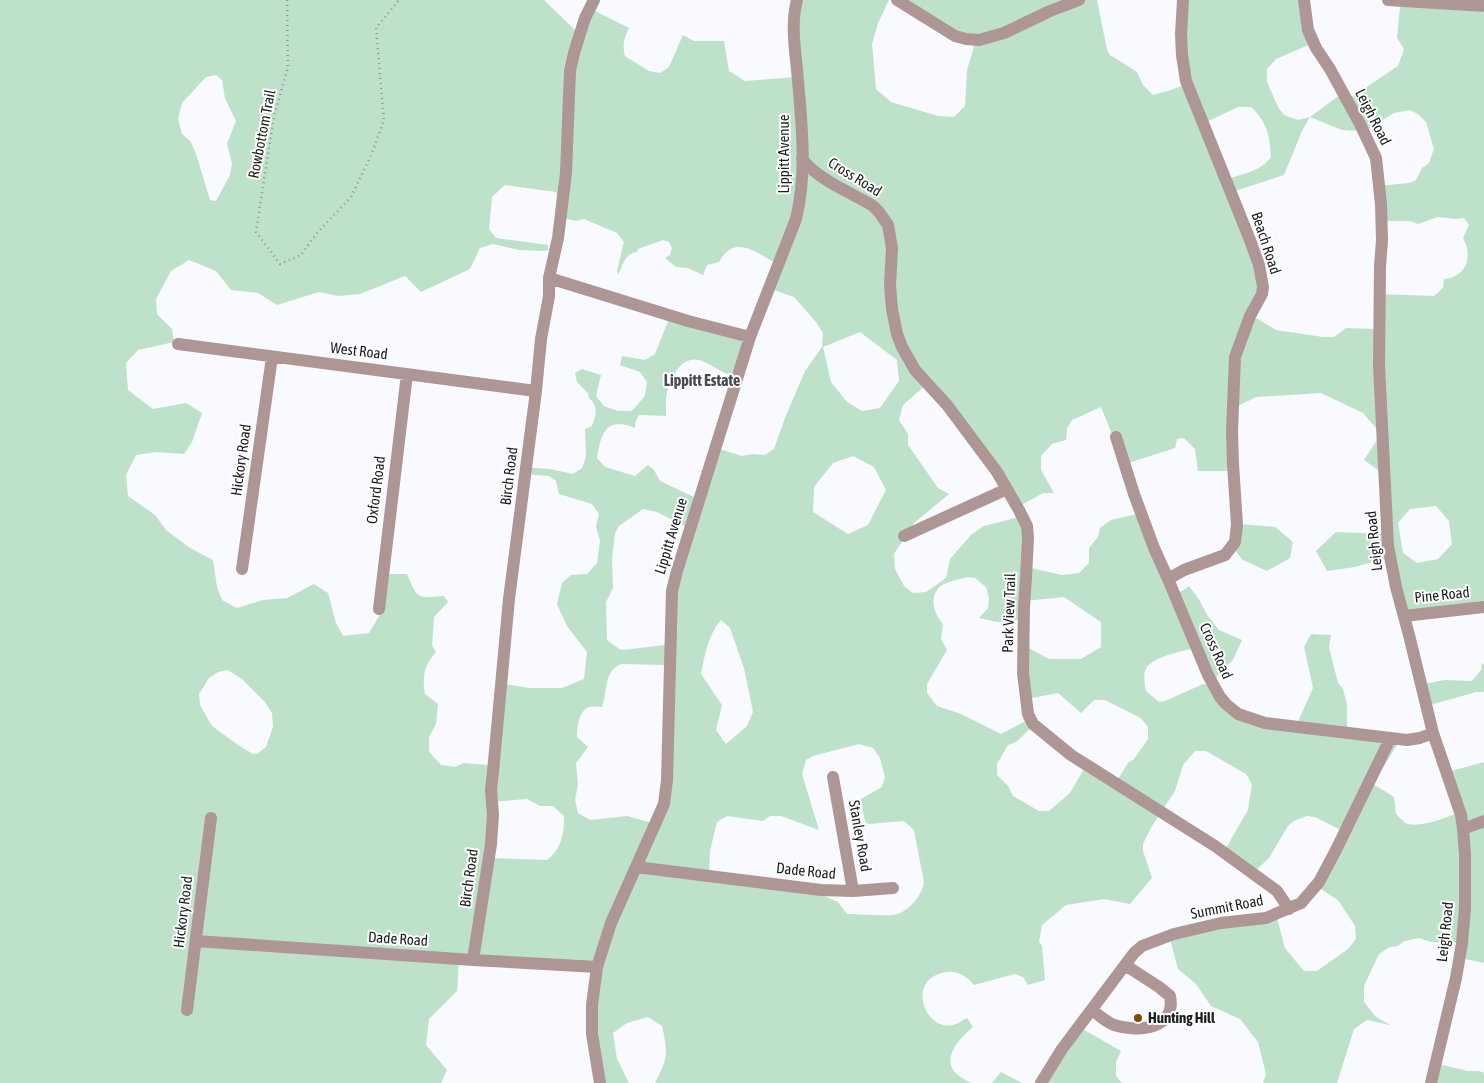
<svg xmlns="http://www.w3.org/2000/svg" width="1484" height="1083" viewBox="0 0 1484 1083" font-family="'Asap Condensed',sans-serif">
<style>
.green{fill:#bde1c9;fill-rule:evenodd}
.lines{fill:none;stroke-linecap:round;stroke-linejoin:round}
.path{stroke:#929396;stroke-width:2.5;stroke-dasharray:1 4;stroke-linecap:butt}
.minor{stroke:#ae9695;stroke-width:12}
.poi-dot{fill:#844a00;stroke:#fff;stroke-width:2}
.labels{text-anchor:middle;stroke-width:4;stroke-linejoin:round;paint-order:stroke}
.street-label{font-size:15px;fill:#1c1d1e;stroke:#fff}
.poi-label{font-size:15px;font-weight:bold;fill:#1c1d1e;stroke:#fff;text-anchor:start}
.neighbourhood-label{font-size:16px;font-weight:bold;fill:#4a4b50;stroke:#fff}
</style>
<rect width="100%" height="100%" fill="#f8faff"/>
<path class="green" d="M0,0H544L576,31L591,9L629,28C624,38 622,45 625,56L649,71L660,73L669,67L683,35L694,41H724L729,71L745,81L795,77L797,0H889L878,23L872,44L876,89L891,102L938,116L954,117L965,106L967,70L974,47L972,44L904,0H1097L1107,50L1110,55L1137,72L1143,85L1153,95L1171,90L1184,85L1182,0H1303L1311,44L1276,59L1267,69V82L1278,107L1284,115L1298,120L1310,117L1337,97H1340L1346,101L1398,66L1404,49L1397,38L1400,7L1398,6L1484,12V610L1406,620L1386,558L1355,567L1327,571L1316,551L1336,532L1381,534L1382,526V473L1364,460L1381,434L1363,413L1321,393L1256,397L1234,408L1233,471H1198L1195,449L1184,438L1177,439L1175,448L1125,464L1123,461L1101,407L1072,420L1067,428L1066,440L1052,444L1041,456V470L1054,493H1043L1018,507L927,384L903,405L899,420L908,434V445L938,488L949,494L914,523L894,554L895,569L904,586L913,593L926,592L946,578L950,559L972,534L984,526L1019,517L1023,524L1026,567L1062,575L1079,573L1089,563V548L1098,537L1100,528L1111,520L1141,513L1174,593L1182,591L1189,586L1200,601L1207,615L1219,630L1242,640L1233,660L1220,672L1211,685L1241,719L1294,731L1313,688L1304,647L1311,634L1331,635L1329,647L1338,683L1343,689L1347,705V734L1393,743L1397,745L1373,784L1394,797L1396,814C1399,817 1404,823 1408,824C1423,827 1441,819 1455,814L1444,773L1484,762V963L1461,958V943L1431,942L1419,938L1404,941L1398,946L1390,947L1379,954L1364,986V1002L1375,1016L1390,1025L1367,1020L1354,1029L1337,1083H1263L1266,1074L1258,1042L1240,1019L1211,1006L1196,984L1178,969L1170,939L1276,915L1285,948L1304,971H1317L1348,949L1356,939L1355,926L1338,900L1316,886L1343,831L1315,817L1307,816L1294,821L1288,826L1269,858L1251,875L1222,855L1248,810L1252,784L1246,774L1206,751H1195L1183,765L1175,791L1152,826L1143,844V851L1152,878L1130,904L1104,899L1066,905L1042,925L1039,942L1042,946L1045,980L1028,985L1023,977L1015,974L974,985C968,977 957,970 947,972C904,978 925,1032 953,1025C958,1024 963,1020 967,1018L973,1027C963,1035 945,1053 952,1068C955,1075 964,1079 971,1083H655C668,1058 668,1053 662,1026L648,1017L627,1023L613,1033L617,1059L629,1083H598L595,971L459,960L457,991L429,1019L426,1045L447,1070L441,1083H0ZM216,75L222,80L225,98L236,121L227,144L232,163L230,175L216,201L210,200L196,154L191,142L182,134L178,119L182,103L206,77ZM1238,107H1251C1267,122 1270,136 1271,157C1260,172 1243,174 1226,179L1204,123ZM1410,110L1418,114L1426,122L1434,149L1429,163L1422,168L1416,180L1409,183L1378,186L1381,221H1410L1418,224L1438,217L1455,219L1464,218L1469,225L1463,238C1473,256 1467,277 1444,279L1443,288L1434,296L1377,294L1374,329L1346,328L1334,337H1323L1276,330L1251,315L1260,284L1229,193L1284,175L1302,131L1310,117L1342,130L1362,131H1365L1394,113ZM505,185L556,192L557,195L555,216L576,221L584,219L617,233L624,242L617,270L618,275C623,265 625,253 637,252L638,249L663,240L669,242L672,248L670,255L665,258L676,267L688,268L703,275L707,265L719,262C734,234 755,252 776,263L768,288L794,297L816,322L823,333L822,347L805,371L785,418L774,449L765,455L753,454L742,456L716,448L696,498L660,481L654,470L648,465L635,476L605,467L597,458C601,432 607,416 635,428V423L639,415L666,416C666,407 665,397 668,389C672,375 682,356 699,360C710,363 722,373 734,377L746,341L669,319L655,354L645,360L622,356L620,365L640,372L647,382L645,396L632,411H618L604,406L596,396L601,375L582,369L575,373L577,382L588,393L589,398C599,407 596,415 592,426L585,429L586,457L582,468L573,474L550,469L520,467L523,474L549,476L556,481L559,494L592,504L599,514L596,527L600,541L597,563L587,574L571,575L562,583L557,604L567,626L587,652L584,679L562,688H529L498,683L488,765L464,763L455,767L441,765L429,752V737L436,724L438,704L425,694C422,676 424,666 436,652L432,645L434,617L448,602L444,596C417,598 418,600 407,574H388L381,613L369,633L343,636L336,623L328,593L314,584L287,598L263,600L237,608L222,600L217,587L213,560L190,548L166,530L155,515L128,496L126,475L136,455L156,452L184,454L192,442L202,413L186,403L153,409L128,390L126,363L138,350L174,342L172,329L157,314L156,299L171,271L189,260L216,271L231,290L258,293L277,305L319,292L338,296L360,294L405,276L421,292L470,269L480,248L493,244L519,250L543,251L548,250V245L496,238L489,229L492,197ZM860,332L897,360L899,381L880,408L862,411L847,402L831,382L823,347ZM853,456L874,467L886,490L868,525L848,534L813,512L814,487L833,463ZM1436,506L1449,521L1452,544L1438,559L1417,563L1403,553L1398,523L1410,509ZM643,509L657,512L686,527L665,645L623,650L619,649L607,640L606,602L613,588L612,559L615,533L619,526ZM967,577L975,578L986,587L989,598L988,608L979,618L997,622L1018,620L1025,601L1064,597L1101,622V647L1081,659H1049L1025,646L1027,699L1058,693L1081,713L1094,700H1105L1141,718L1148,727V739L1134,759L1128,763L1115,784L1084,769L1070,793L1049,811H1039L1013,796L1008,786L997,775V764L1008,745L1016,742L1030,729L1029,719L1001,734L961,714L937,706L927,693V684L947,650L941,639L943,624C934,614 928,596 941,586C947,581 959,580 967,577ZM721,620L730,628L744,668L753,712L747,726L726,744L716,730L722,705L701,674C705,654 708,635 721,620ZM1195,648L1210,685L1203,684L1165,701L1159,702L1146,691C1145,683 1142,674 1147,667C1155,656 1183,651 1195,648ZM622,664L665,665L661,807L652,823L627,816L590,820L578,813L575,800L578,785L576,763L588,747L577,737C577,728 579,710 589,707C593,706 599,707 602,707C608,691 603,670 622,664ZM228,670L243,680L265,702L272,713L273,727L266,747L257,754H253L238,745L212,726L200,705L199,694L209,678L218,672ZM859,744L873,748L880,758L885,777L882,787L861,799L865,822L868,824L904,821L914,830L924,882C922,895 911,909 898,914C891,917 857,914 847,914L838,902L822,895L709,877L710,851L717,822L727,816L763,821L770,816H781L819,830L802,774L806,760L813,756ZM527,799L540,806H553L564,816C565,832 561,850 547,860L490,858V802Z
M1239,524L1275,527L1293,542L1290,558L1267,571L1243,560L1232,547Z
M1482,663L1484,665V692H1476L1423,707L1419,685L1445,680L1472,681L1481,670Z
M1079,1027L1121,1051L1116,1062V1076L1122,1083H1040Z
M1438,1064L1468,1071H1479L1484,1073V1083H1435Z
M1001,1072L1022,1083H992Z"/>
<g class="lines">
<path class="path" d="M287,0L288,67L274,116L256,232L280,264L301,255L316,234L351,197L372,153L384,120L376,28L399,0"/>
<path class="minor" d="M897,0L955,36L966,39L979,40L1004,33L1050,11L1079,0
M1304,0L1308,30L1316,48L1330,69L1360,124L1376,158L1381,204L1382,240L1380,267L1379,365L1388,546L1396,587L1409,635L1433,733L1461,815L1463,829L1465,854V908L1462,943L1456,978L1431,1083
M1388,0L1484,6
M802,159C821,182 849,191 873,206L879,212L888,225L892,248L890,285L892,309L897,334L902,347L915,370L947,405L997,472L1019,510L1027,526L1028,538L1026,577L1024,607L1023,673L1028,714L1033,724L1071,755L1215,846L1277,891L1289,909
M549,278L688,321L750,337
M178,344L536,391
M1116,437L1134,494L1154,548L1168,579L1208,675L1220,697L1226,704L1238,714L1265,723L1407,740L1420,738L1433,733
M904,536L1007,489
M242,569L272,357
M1168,579L1184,570L1225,555L1235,542L1237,525L1233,464L1232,431L1235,357L1250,316L1262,294L1263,287L1259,265L1250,240L1186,81L1182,55L1181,34L1183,0
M379,609L407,374
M1404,616L1484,607
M833,777L853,891
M1463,829L1484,821
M636,867L821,890L853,891L893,888
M196,941L473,960L597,967
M473,960L491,844L493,815L491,790L493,772L509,599L536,391L541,339L549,296V278L558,238L566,173L570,71L574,53L585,18L594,0
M1092,1009C1099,1016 1105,1021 1114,1025C1138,1033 1177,1029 1170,996L1159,987L1125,965
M187,1010L211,818
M600,1083L592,1034V1005L597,967L611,923L664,804L667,780L672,591L677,571L750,337L796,219C807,174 802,126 798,81C796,54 790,26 797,0
M1041,1083L1062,1049L1134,953L1142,946L1174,934L1221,923L1266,918L1301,903L1319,882L1336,850L1390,739"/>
</g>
<circle class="poi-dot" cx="1138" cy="1018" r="5"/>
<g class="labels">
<g class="street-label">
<text transform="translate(1373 117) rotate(63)" y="5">Leigh Road</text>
<text transform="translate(262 134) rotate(-79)" y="5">Rowbottom Trail</text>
<text transform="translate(784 154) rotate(-90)" y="5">Lippitt Avenue</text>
<text transform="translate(855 177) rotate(32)" y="5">Cross Road</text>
<text transform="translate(1266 243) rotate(72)" y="5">Beach Road</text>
<text transform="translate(359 351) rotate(7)" y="5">West Road</text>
<text transform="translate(241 460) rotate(-82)" y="5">Hickory Road</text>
<text transform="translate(509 476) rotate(-83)" y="5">Birch Road</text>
<text transform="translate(376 490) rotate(-83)" y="5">Oxford Road</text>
<text transform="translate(671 536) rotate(-73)" y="5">Lippitt Avenue</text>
<text transform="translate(1374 541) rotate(-96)" y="5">Leigh Road</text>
<text transform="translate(1442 595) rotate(-6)" y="5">Pine Road</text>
<text transform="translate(1009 613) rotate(-88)" y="5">Park View Trail</text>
<text transform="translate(1216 651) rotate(66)" y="5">Cross Road</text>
<text transform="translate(860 836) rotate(80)" y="5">Stanley Road</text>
<text transform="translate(806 871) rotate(6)" y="5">Dade Road</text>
<text transform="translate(469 878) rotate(-82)" y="5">Birch Road</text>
<text transform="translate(1227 907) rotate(-11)" y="5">Summit Road</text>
<text transform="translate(183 912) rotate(-83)" y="5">Hickory Road</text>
<text transform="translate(1445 932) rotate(-84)" y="5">Leigh Road</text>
<text transform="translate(398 939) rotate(4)" y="5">Dade Road</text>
</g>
<g class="poi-label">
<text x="1148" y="1023">Hunting Hill</text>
</g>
<g class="neighbourhood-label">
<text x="702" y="386">Lippitt Estate</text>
</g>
</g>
</svg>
